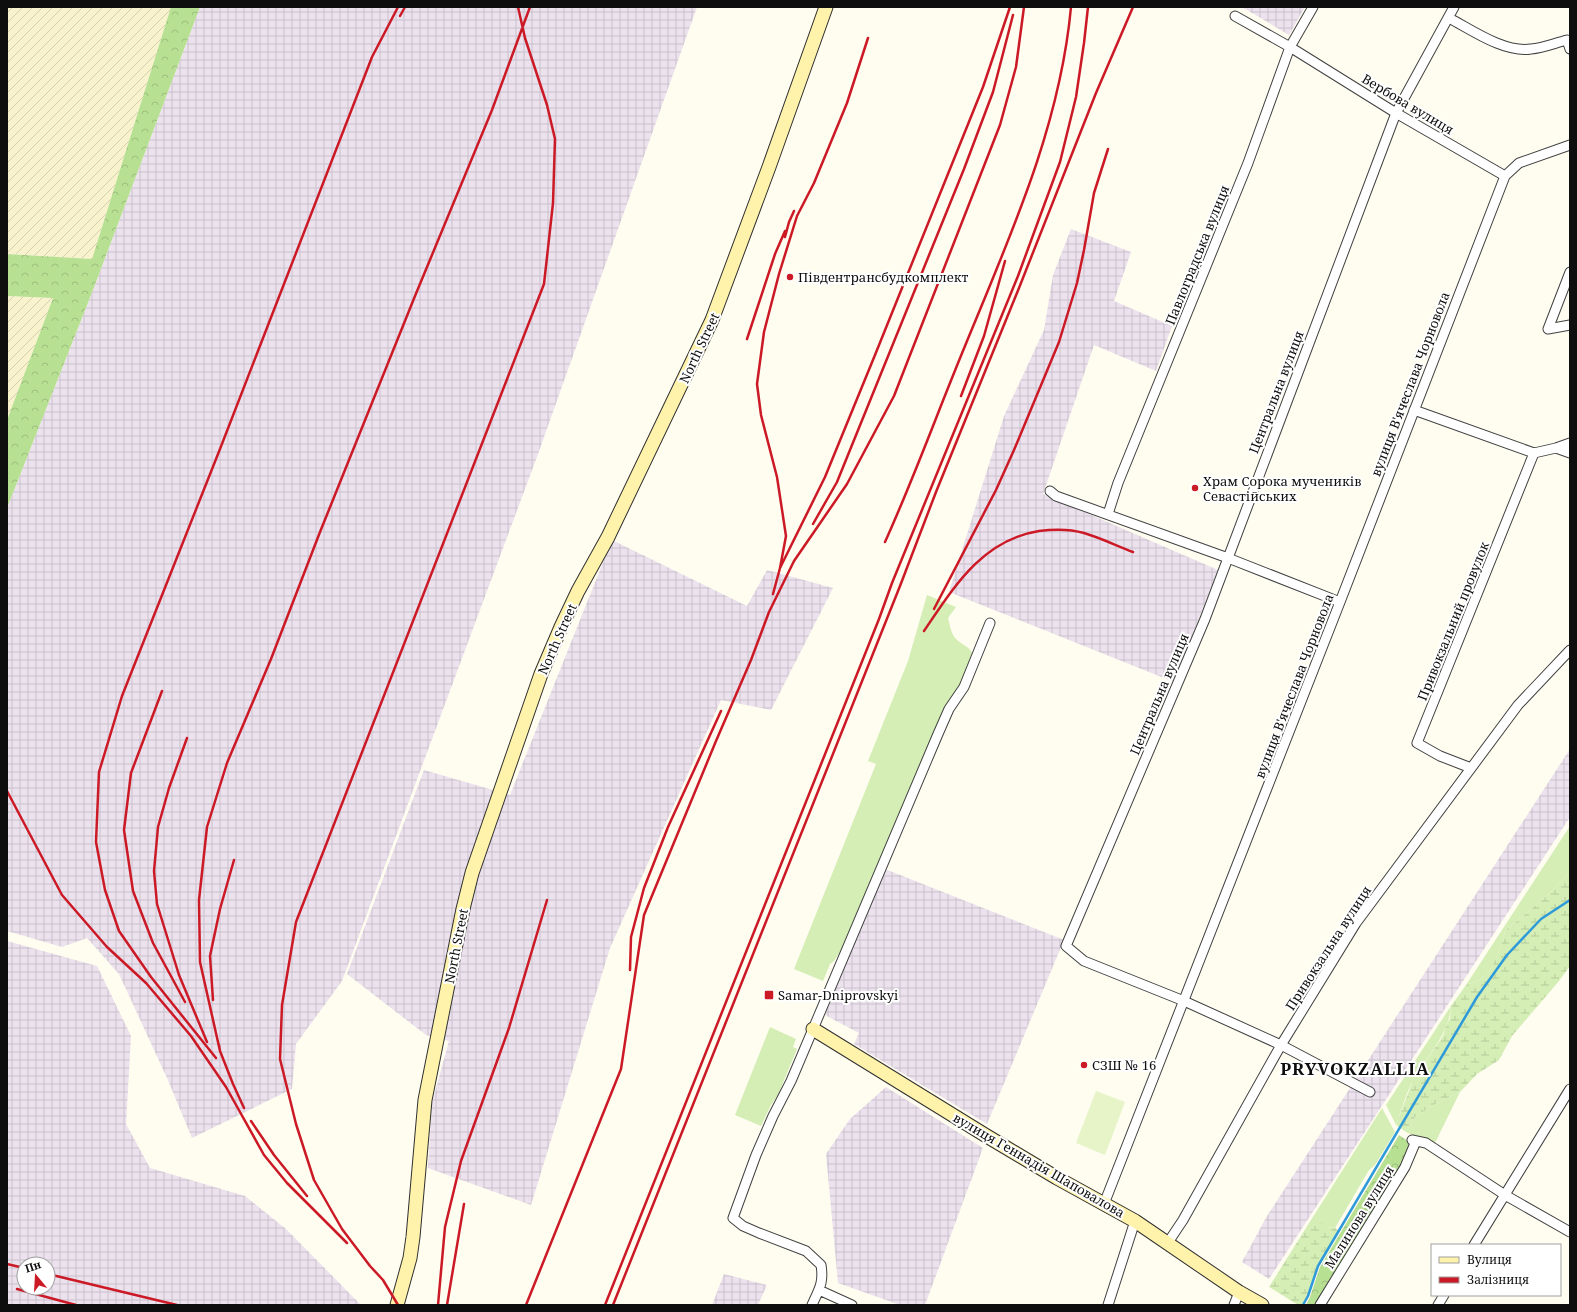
<svg xmlns="http://www.w3.org/2000/svg" width="1577" height="1312" viewBox="0 0 1577 1312" font-family="'Noto Serif',serif">
<style>
.industrial{fill:url(#industrial-grid);fill-rule:evenodd}
.farmland{fill:url(#farmland-furrows)}
.grass{fill:#d4eeb5}
.forest{fill:url(#forest-crowns)}
.wetland{fill:url(#wetland-marsh)}
.pitch{fill:#e6f4c8}
.lines{fill:none;stroke-linecap:round;stroke-linejoin:round}
.stream{stroke:#2f9ada;stroke-width:2.5}
.street-casing{stroke:#414141;stroke-width:11}
.secondary-casing{stroke:#303030;stroke-width:15}
.street{stroke:#fff;stroke-width:9}
.secondary{stroke:#fff3ab;stroke-width:13}
.rail{stroke:#cc1926;stroke-width:2.5}
.poi-dot{fill:#cc1926;stroke:#fff;stroke-width:1.5}
.labels{text-anchor:middle;stroke-width:4;stroke-linejoin:round;paint-order:stroke}
.street-label{font-size:13px;fill:#0e0e0e;stroke:#fff}
.poi-label{font-size:13px;fill:#0e0e0e;stroke:#fff;text-anchor:start}
.district-label{font-size:17px;font-weight:bold;letter-spacing:1px;fill:#0e0e0e;stroke:#fff}
</style>
<defs>
<pattern id="industrial-grid" width="8" height="8" patternUnits="userSpaceOnUse"><rect width="8" height="8" fill="#ece2ee"/><path d="M0 4h8M4 0v8" fill="none" stroke="#c9c1cb"/></pattern>
<pattern id="farmland-furrows" width="10" height="10" patternUnits="userSpaceOnUse"><rect width="10" height="10" fill="#f8f3cd"/><path d="M-1 1l2-2M0 10L10 0M9 11l2-2" fill="none" stroke="#d3cfaf"/></pattern>
<pattern id="forest-crowns" width="20" height="18" patternUnits="userSpaceOnUse"><rect width="20" height="18" fill="#b8e093"/><path d="M2 6a3 3 0 1 1 6 0M12 15a3 3 0 1 1 6 0" fill="none" stroke="#9dbf7e"/></pattern>
<pattern id="wetland-marsh" width="20" height="14" patternUnits="userSpaceOnUse"><rect width="20" height="14" fill="#d4eeb5"/><path d="M1 5h8M5 5V1M11 12h8M15 12V8" fill="none" stroke="#b5cb9a"/></pattern>
</defs>
<rect width="100%" height="100%" fill="#fffcf0"/>
<path class="industrial" d="M200,7H697L538,454L342,981L296,1044L292,1089L192,1138L167,1078L119,974L87,938L62,947L7,931V508L93,290Z
M1242,7H1305L1289,35Z
M1071,229L1131,252L1114,301L1172,326L1156,371L1094,345L1043,494L1218,570L1174,682L949,592L1004,416L1044,330L1053,275Z
M612,540L747,606L767,570L833,588L771,710L721,700L610,948L531,1205L428,1168L432,1103L449,1041L426,1035L347,974L424,770L510,795Z
M1570,749V817L1269,1279L1242,1262L1267,1216Z
M885,869L1064,940L987,1124L854,1044L859,1033L825,1015Z
M7,941L97,966L131,1036L126,1124L150,1168L245,1196L286,1229L361,1305H7ZM24,1264H48V1288H24Z
M886,1087L983,1148L925,1305H900L838,1283L826,1154L850,1119Z
M724,1274L767,1285L758,1305H712Z"/>
<path class="farmland" d="M7,7H171L92,259L7,254Z
M7,296L53,298L7,420Z"/>
<path class="grass" d="M927,595L956,607L948,618C950,625 951,634 956,639C962,645 969,646 973,654L972,661L845,944L834,961L830,964L823,981L794,969L876,764L868,761L908,661Z
M1570,826V872L1548,895L1505,931L1500,949L1490,971L1480,980L1466,985Z
M1451,1006C1449,1034 1428,1055 1414,1079C1406,1092 1402,1110 1396,1125L1386,1105Z
M770,1027L796,1039L793,1047L797,1049L778,1095L771,1105L761,1126L735,1115Z
M1460,1092L1434,1145L1406,1132L1415,1117L1435,1104Z
M1382,1108L1395,1132L1375,1165L1369,1170L1335,1228L1325,1227L1311,1220Z"/>
<path class="forest" d="M171,7H200L93,290L7,508V420L53,298L7,296V254L92,259Z
M1399,1135L1411,1143L1404,1163L1315,1305H1306L1310,1297L1320,1267Z"/>
<path class="wetland" d="M1570,872V966L1559,981L1512,1036L1499,1060L1477,1074L1460,1092L1435,1104L1415,1117L1406,1132L1396,1125L1413,1080L1443,1036L1446,1026L1450,1018L1451,1006L1466,985L1480,980L1490,971L1500,949L1505,931L1548,895Z
M1318,1219L1325,1227L1335,1228L1339,1231L1318,1266L1308,1296L1303,1305H1298L1269,1287L1311,1220Z"/>
<path class="pitch" d="M1096,1091L1125,1102L1105,1155L1076,1143Z"/>
<g class="lines">
<path class="stream" d="M1303,1305L1308,1296L1318,1266L1477,997L1507,955L1541,919L1570,900"/>
<g class="street-casing">
<path id="street" d="M1235,16L1290,47L1396,113L1505,176L1519,163L1570,145
M1449,18C1472,30 1504,53 1531,49C1543,48 1555,43 1567,40L1570,49
M1548,329L1570,272
M1548,329L1570,325
M1414,410L1534,453L1556,448L1570,443
M1556,448L1570,453
M1050,491L1056,496L1228,558L1340,602
M1108,514L1118,483L1248,163L1290,47L1313,7
M1471,768L1440,756L1417,743L1534,453
M1370,1092L1281,1045L1184,1001L1084,961L1066,946L1205,619L1396,113L1454,7
M1412,1140L1426,1143L1505,1195L1570,1232
M1104,1204L1340,602L1505,176
M1167,1244L1183,1220L1281,1045L1356,923L1518,705L1570,650
M1474,1245L1570,1089
M819,1290L852,1305
M812,1305C819,1289 824,1283 821,1265L806,1251L759,1233L743,1226L733,1218L756,1155L773,1116L791,1081L938,734L949,709L964,687L990,623
M1108,1305L1135,1221
M1234,1305L1239,1292
M1320,1305L1405,1167L1416,1141
M1438,1305L1444,1295"/>
</g>
<g class="secondary-casing">
<path id="secondary" d="M813,1029L985,1135L1057,1178L1135,1221L1239,1292L1262,1305
M397,1305L410,1258L413,1237L425,1100L463,909L472,873L541,674L561,627L578,591L608,537L712,320L769,167L826,7"/>
</g>
<use href="#street" class="street"/>
<use href="#secondary" class="secondary"/>
<path class="rail" d="M400,16L405,7
M785,237L789,222L794,211
M747,339L775,254L785,231
M961,396L984,336L1005,261
M813,524L837,482L964,169L993,92L1013,15
M885,542C914,478 938,411 965,346C1010,236 1060,127 1071,7
M780,568L825,477L875,355L983,87L1010,7
M773,594L780,568L786,536L777,477L761,415L757,384L764,332L779,274L797,216L814,183L847,103L868,38
M934,609L996,490L1014,450L1059,342L1077,283L1084,250L1094,193L1108,149
M924,631C954,587 982,540 1039,531C1054,529 1070,529 1084,533C1101,538 1117,546 1133,552
M162,691L131,773L124,830L133,891L153,943L185,1002
M187,738L169,788L158,827L154,871L157,904L179,975L207,1042
M7,791L62,895L107,947L146,983L191,1036L226,1087L264,1155L287,1183L347,1243
M630,970L631,937L644,888L668,827L721,711
M213,1000L210,956L220,909L234,860
M219,1045L220,1051L233,1084L244,1108
M220,1051L200,962L199,900L207,827L227,763L271,659L320,532L415,296L492,110L530,7
M216,1058L151,977L119,931L105,890L96,842L99,772L122,696L220,449L372,57L398,7
M251,1121L274,1155L307,1196
M7,1264L24,1268
M48,1274L177,1305
M17,1289L76,1305
M398,1305L383,1280L370,1266L342,1229L314,1180L296,1124L280,1059L282,1005L296,922L544,284L553,203L555,139L547,105L525,38L518,7
M438,1305L445,1227L461,1161L509,1028L547,900
M447,1305L464,1204
M526,1305L621,1069L644,915L716,741L751,660L769,612L794,561L847,484L894,396L1000,125L1016,67L1024,7
M605,1305L879,619L892,583L1018,276L1060,162L1076,97L1084,43L1088,7
M613,1305L900,586L936,492L1019,288L1096,93L1133,7"/>
</g>
<g class="poi-dot">
<circle cx="790" cy="277" r="4"/>
<circle cx="1195" cy="488" r="4"/>
<rect x="764" y="990" width="10" height="10" rx="2"/>
<circle cx="1084" cy="1065" r="4"/>
</g>
<g class="labels">
<g class="street-label">
<text transform="translate(1408 104) rotate(31)" y="5">Вербова вулиця</text>
<text transform="translate(1197 255) rotate(-68)" y="5">Павлоградська вулиця</text>
<text transform="translate(699 348) rotate(-65)" y="5">North Street</text>
<text transform="translate(1410 384) rotate(-69)" y="5">вулиця В'ячеслава Чорновола</text>
<text transform="translate(1276 392) rotate(-69)" y="5">Центральна вулиця</text>
<text transform="translate(1453 621) rotate(-68)" y="5">Привокзальний провулок</text>
<text transform="translate(557 639) rotate(-66)" y="5">North Street</text>
<text transform="translate(1294 686) rotate(-69)" y="5">вулиця В'ячеслава Чорновола</text>
<text transform="translate(1159 694) rotate(-67)" y="5">Центральна вулиця</text>
<text transform="translate(456 946) rotate(-79)" y="5">North Street</text>
<text transform="translate(1328 948) rotate(-57)" y="5">Привокзальна вулиця</text>
<text transform="translate(1039 1165) rotate(30)" y="5">вулиця Геннадія Шаповалова</text>
<text transform="translate(1359 1217) rotate(-58)" y="5">Малинова вулиця</text>
</g>
<g class="poi-label">
<text x="798" y="282">Південтрансбудкомплект</text>
<text x="1203" y="486">Храм Сорока мучеників<tspan x="1203" dy="15">Севастійських</tspan></text>
<text x="778" y="1000">Samar-Dniprovskyi</text>
<text x="1092" y="1070">СЗШ № 16</text>
</g>
<g class="district-label">
<text x="1355" y="1075">PRYVOKZALLIA</text>
</g>
</g>
<rect width="1577" height="1312" fill="none" stroke="#0e0e0e" stroke-width="16"/>
<rect x="1431" y="1244" width="130" height="52" fill="#ffffff" stroke="#9f9f9f"/>
<rect x="1439" y="1257" width="20" height="6" fill="#fff3ab" stroke="#9f9f9f"/>
<text x="1467" y="1264" font-size="12" fill="#0e0e0e">Вулиця</text>
<rect x="1439" y="1277" width="20" height="6" fill="#cc1926" stroke="#9f9f9f"/>
<text x="1467" y="1284" font-size="12" fill="#0e0e0e">Залізниця</text>
<g transform="translate(36 1276) rotate(342)"><circle r="19" fill="#ffffff" stroke="#9f9f9f"/>
<path d="M0-3L7 15L0 10L-7 15Z" fill="#cc1926"/>
<text y="-6" font-size="11" font-weight="bold" text-anchor="middle" fill="#0e0e0e">Пн</text>
</g>
</svg>
